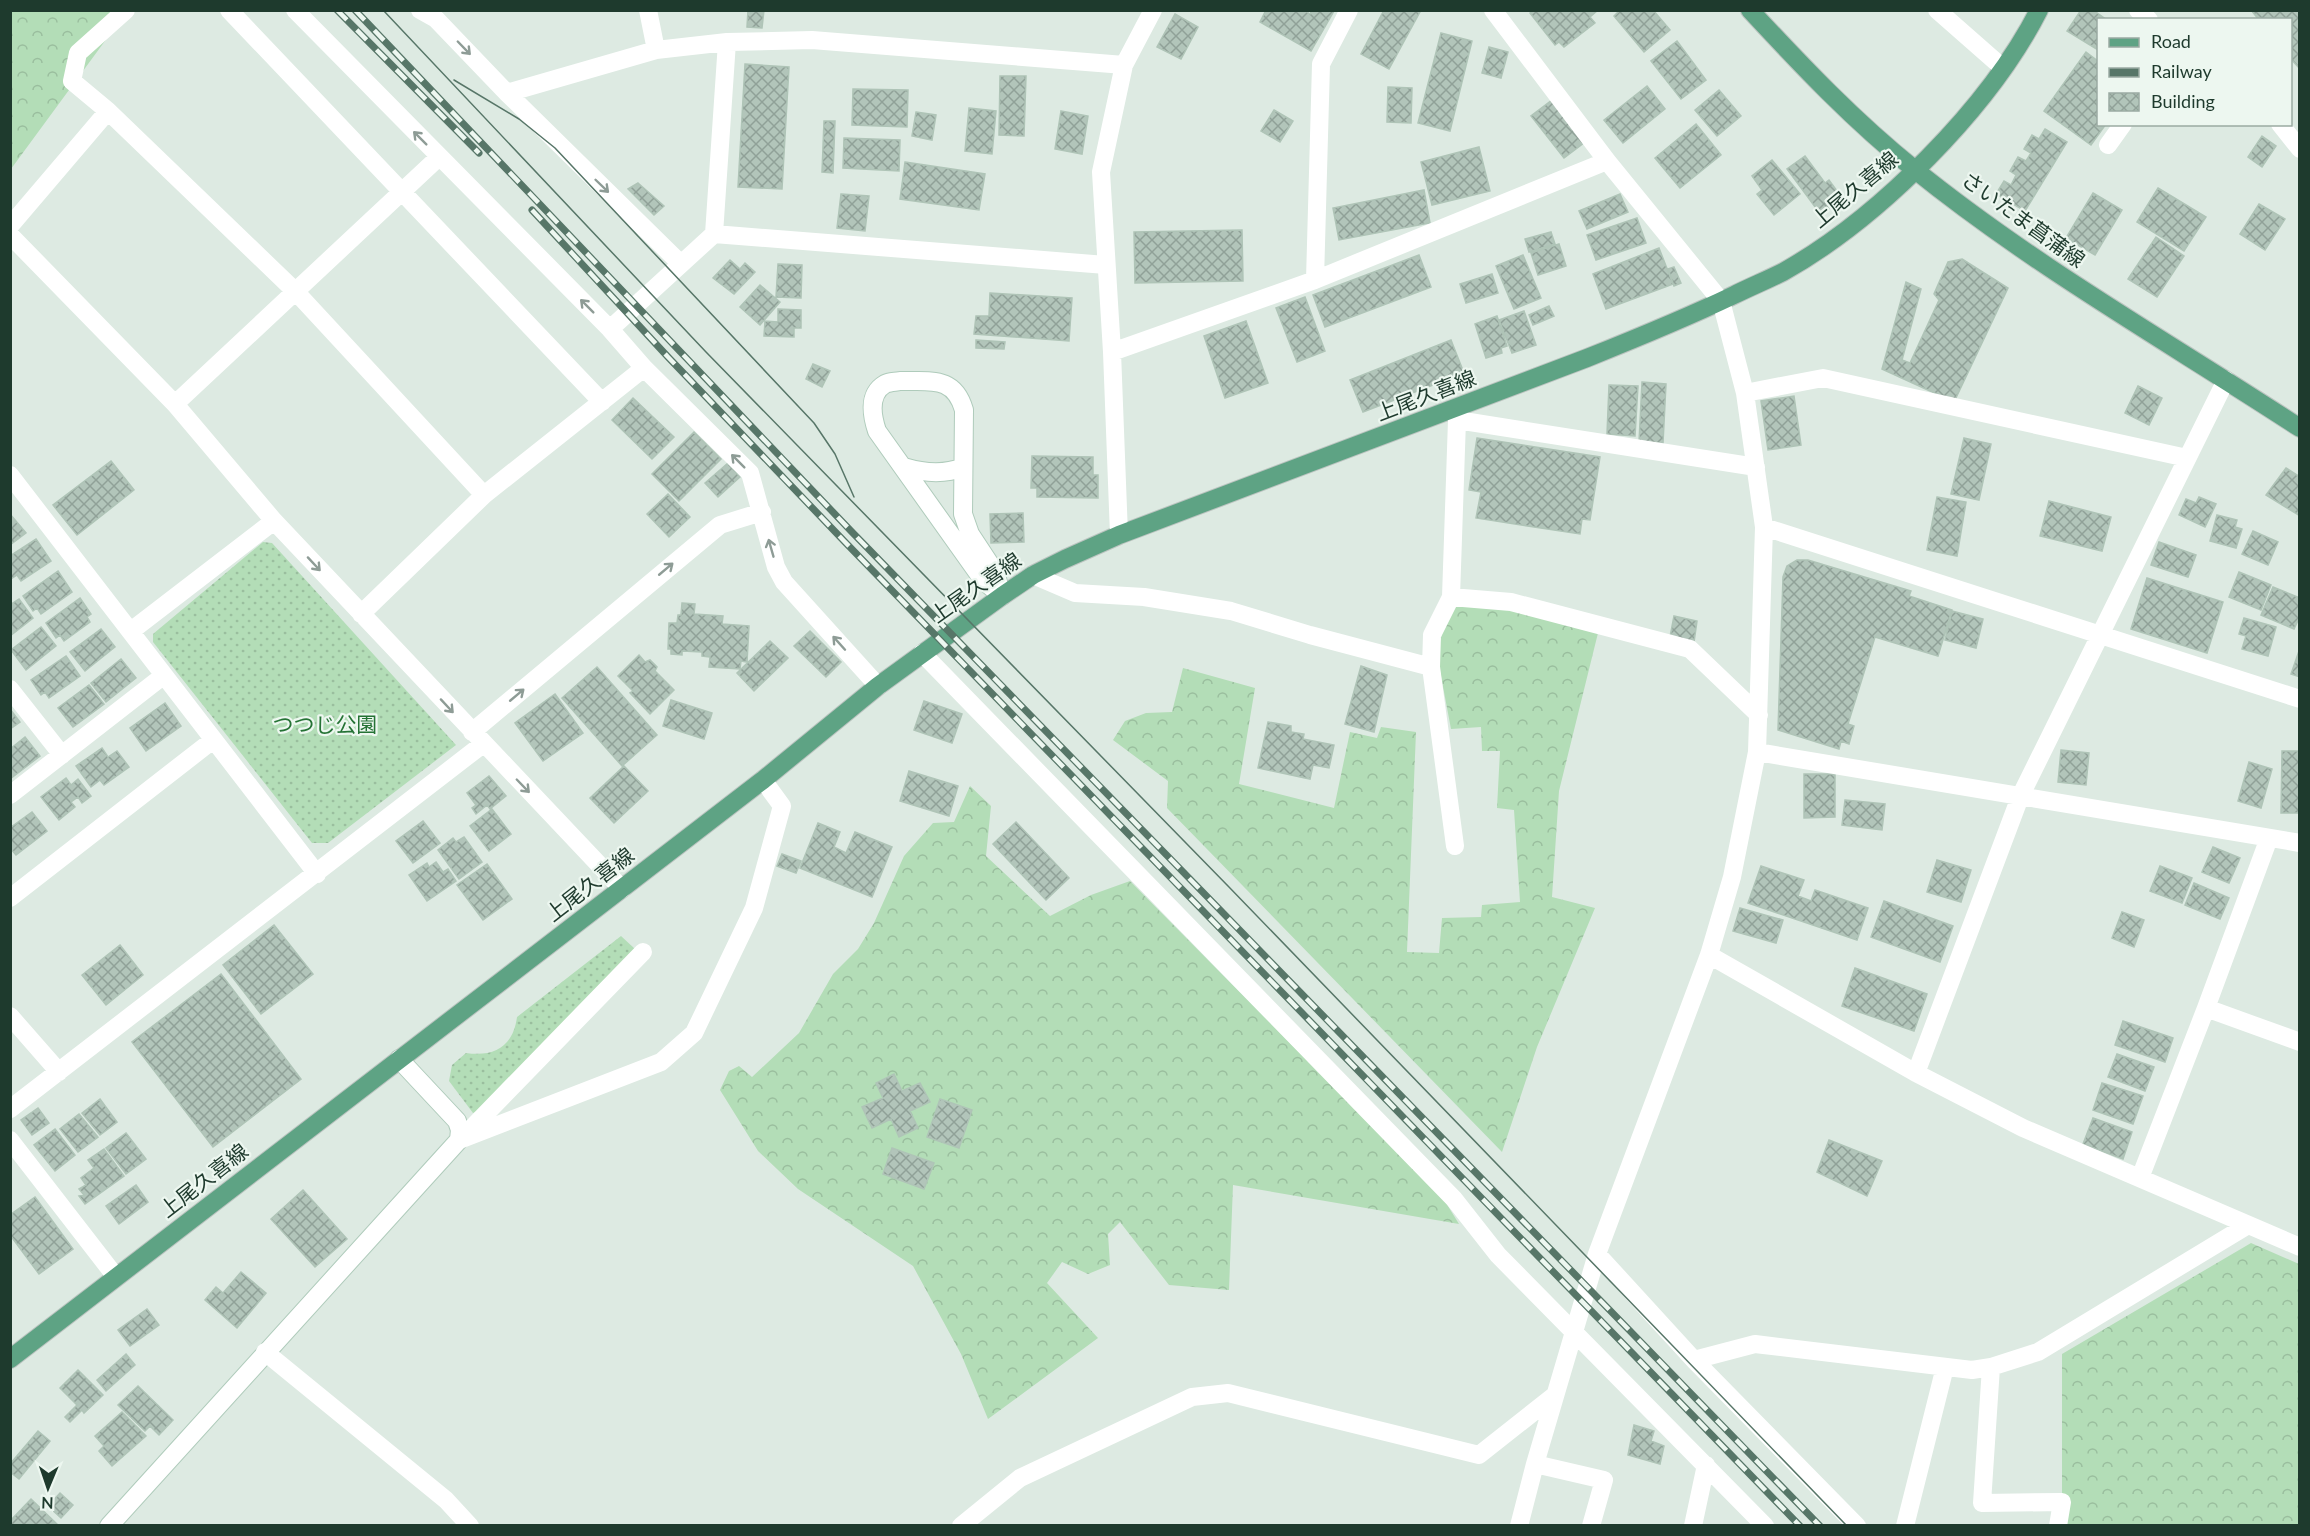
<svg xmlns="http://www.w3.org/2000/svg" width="2310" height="1536" viewBox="0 0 2310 1536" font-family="Lato,'Noto Sans JP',sans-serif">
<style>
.grass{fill:url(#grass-dots)}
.forest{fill:url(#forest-crowns)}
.building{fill:url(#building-cross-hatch);stroke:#afc4b7;stroke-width:1.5}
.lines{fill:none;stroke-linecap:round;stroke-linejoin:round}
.secondary-casing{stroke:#afcbbb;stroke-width:20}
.primary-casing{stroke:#bcc4c0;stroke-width:20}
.street{stroke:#fff;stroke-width:18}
.secondary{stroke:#fff;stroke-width:18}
.primary{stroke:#5ea384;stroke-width:18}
.tram{stroke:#577668;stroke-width:1.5}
.rail-casing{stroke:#577668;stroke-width:7}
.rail{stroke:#edf7f0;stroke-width:4.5;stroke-dasharray:14;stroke-linecap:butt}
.oneway{stroke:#8e9c96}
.labels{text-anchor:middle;stroke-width:4.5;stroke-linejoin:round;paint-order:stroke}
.street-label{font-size:21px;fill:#1e3a2d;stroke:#edf7f0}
.park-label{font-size:21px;fill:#257335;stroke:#edf7f0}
</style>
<defs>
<pattern id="grass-dots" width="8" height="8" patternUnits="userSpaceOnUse" patternTransform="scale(1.5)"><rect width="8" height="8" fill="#b3ddb7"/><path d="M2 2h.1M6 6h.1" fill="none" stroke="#9abe9e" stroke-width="1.8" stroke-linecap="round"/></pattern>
<pattern id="forest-crowns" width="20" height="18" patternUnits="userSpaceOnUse" patternTransform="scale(1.5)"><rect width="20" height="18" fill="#b3ddb7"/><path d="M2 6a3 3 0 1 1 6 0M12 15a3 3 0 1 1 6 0" fill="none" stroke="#9abe9e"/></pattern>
<pattern id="building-cross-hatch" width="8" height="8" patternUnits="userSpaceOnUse" patternTransform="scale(1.5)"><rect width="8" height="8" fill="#b2c5ba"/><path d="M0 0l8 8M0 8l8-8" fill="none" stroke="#90a198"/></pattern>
</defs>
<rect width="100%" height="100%" fill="#ddeae2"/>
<path class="grass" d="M263,542L272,543L456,745L328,843H312L153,642V634Z
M621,936L635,949L482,1110L473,1113L449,1081L452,1065L466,1053C494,1057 513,1047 517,1017Z"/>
<path class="forest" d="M11,11H127L11,169Z
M1456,605L1511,609L1598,633L1559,791L1552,897L1595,908L1537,1047L1502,1152L1167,808L1168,781L1113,740L1125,721L1146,713L1172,712L1183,668L1255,688L1239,784L1334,808L1350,732L1377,738L1381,727L1416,732L1407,952L1439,953L1442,918L1481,917L1482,905L1520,902L1514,810L1497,808L1500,751H1482L1481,727L1451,729L1437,655L1442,633Z
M970,786L991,806L986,856L1050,916L1091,895L1130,881L1443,1198L1459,1224L1233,1185L1229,1290L1169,1285L1120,1222L1108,1234L1110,1265L1088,1274L1062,1262L1047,1283L1098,1338L988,1419L961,1354L913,1266L798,1189L758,1151L720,1090L729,1071L739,1066L752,1077L799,1033L833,974L858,949L874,923L904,856L933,823L954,822Z
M2251,1243L2299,1264V1525H2062V1354Z"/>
<path class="building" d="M748,10H764L762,28L747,27Z
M1266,10H1304L1310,14L1312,10L1334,11L1311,51L1260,22Z
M1384,10H1421L1389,69L1361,54Z
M1533,10H1598L1590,17L1595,23L1564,47L1559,42L1555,45L1530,13Z
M1620,10H1653L1670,30L1644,52L1614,16Z
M2081,10H2093L2107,20H2098V50L2067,31Z
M2251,10H2300V69L2290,58V20H2259Z
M1175,14L1198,27L1181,59L1157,47Z
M1441,33L1472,41L1450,131L1418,123Z
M1677,41L1706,80L1681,99L1651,61Z
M1489,47L1508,52L1501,78L1482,73Z
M2086,52L2098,61V124H2106L2091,145L2044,111Z
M745,64L789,67L782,189L738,187Z
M1000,76H1026L1024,136L999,135Z
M1647,86L1665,109L1623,143L1604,120Z
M1388,87L1412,88L1411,123L1387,122Z
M853,89L908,90L907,127L852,125Z
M1719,90L1741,116L1717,136L1695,110Z
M1552,100L1585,142L1564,158L1531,116Z
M969,108L996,111L992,154L965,151Z
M1274,110L1293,121L1280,142L1261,131Z
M1061,111L1088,116L1082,154L1055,149Z
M916,112L936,115L932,140L912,136Z
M824,121H835L833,173L822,172Z
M1696,124L1721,155L1680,188L1655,158Z
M2045,129L2067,142L2025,211L1996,194L2004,181L2011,185L2016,175L2010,171L2018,157L2026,161L2031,153L2024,149L2032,135L2039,139Z
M2262,136L2276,146L2262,167L2248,157Z
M844,138L900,140L899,171L843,168Z
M1479,147L1490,191L1432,205L1421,162Z
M1805,156L1825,183L1829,180L1843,199L1821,215L1787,169Z
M1772,160L1800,194L1774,215L1757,194L1762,190L1752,176Z
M905,162L985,174L979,210L900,199Z
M638,183L664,206L654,215L628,189Z
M2158,188L2206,217L2184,251L2137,222Z
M1424,190L1430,223L1339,240L1333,208Z
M2093,193L2122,210L2095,255L2066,238Z
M841,194L869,196L865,231L837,228Z
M1620,194L1628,212L1587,229L1579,211Z
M2259,204L2285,219L2265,250L2240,234Z
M1637,218L1646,243L1596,260L1587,235Z
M1242,230L1243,281L1135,283L1134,232Z
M1551,232L1555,244L1529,252L1525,239Z
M2156,237L2184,256L2157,297L2128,279Z
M1559,244L1566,266L1538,275L1531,253Z
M1659,248L1673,284L1606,309L1593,274Z
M1419,255L1431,287L1325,327L1313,295Z
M1523,255L1541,298L1514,309L1496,266Z
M1962,259L2008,288L1954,402L1882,369L1906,282L1921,289L1902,360L1910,363L1939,300L1934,294L1948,262Z
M730,260L740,269L745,263L755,272L734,294L713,278Z
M778,264L802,265L801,298L776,297Z
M1674,267L1681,283L1674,286L1668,269Z
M1492,274L1498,293L1466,303L1460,284Z
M760,285L780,302L760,325L740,307Z
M990,293L1072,298L1069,341L974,334L976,316H989Z
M1305,297L1325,351L1297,362L1276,308Z
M1549,306L1554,316L1533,325L1529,315Z
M778,309L801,310V328H794V337L764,336L765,321L778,322Z
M1524,311L1536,345L1512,353L1499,320Z
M1497,316L1507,346L1501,348L1502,353L1486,358L1475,324Z
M1246,321L1268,383L1225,398L1204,336Z
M976,340L1005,342L1004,349L976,348Z
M1451,340L1464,373L1363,412L1350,380Z
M813,364L830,371L822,387L806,379Z
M1642,382L1666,384L1663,443L1639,442Z
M1609,385L1638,386L1635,436L1607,434Z
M2138,386L2162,398L2149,425L2125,413Z
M1794,396L1801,445L1768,450L1761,401Z
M633,398L674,437L652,459L612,420Z
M694,432L721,459L679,501L652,474Z
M1477,438L1600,457L1590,520L1582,519L1580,534L1476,518L1481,492L1469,490Z
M1964,438L1991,444L1979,500L1951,494Z
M1032,456L1093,457V475H1098V498L1037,497V488H1031Z
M111,461L134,490L77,535L53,505Z
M728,463L740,477L718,497L705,483Z
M2286,468L2300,477V516L2266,495Z
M668,494L690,517L669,537L647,514Z
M1937,497L1966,502L1957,556L1927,550Z
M2199,497L2216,504L2205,527L2179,515L2186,499L2196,503Z
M2049,501L2111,517L2102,551L2040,536Z
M1023,513L1024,542L991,543L990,514Z
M10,514L26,533L10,545Z
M2217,515L2237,520L2235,527L2242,529L2236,548L2210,541Z
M2253,531L2278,542L2268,565L2242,554Z
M36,539L51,561L21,581L17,575L11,579L10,556Z
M2159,542L2196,555L2188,577L2151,565Z
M1797,560H1808L1911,591L1909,596L1952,610L1938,656L1875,637L1848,724L1854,726L1849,744L1841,741L1839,749L1778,730L1783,577L1787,566Z
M58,571L72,592L41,614L37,608L33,611L23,596Z
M2239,572L2271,585L2261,610L2229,597Z
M2147,578L2223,602L2207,653L2131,629Z
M2273,587L2300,598V616L2294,629L2261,615Z
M80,598L91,614L87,617L90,622L64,641L60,635L56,638L46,623Z
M19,599L33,618L10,636V605Z
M682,603L695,604L694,614L723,616L722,624L749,626L747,662L741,661L740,669L709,667L710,657L702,656V652L682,651V655L671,654V649H668L669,623H677L678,615H681Z
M1952,611L1983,619L1976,648L1945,640Z
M1674,616L1697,621L1694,642L1670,637Z
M2244,618L2276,627L2268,656L2242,649L2246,636L2239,634Z
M41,627L56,646L26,670L11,650Z
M101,629L115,647L85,671L70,652Z
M810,631L841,662L826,677L794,646Z
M770,641L788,658L754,691L737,673Z
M2300,648V677L2291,674Z
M639,655L645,662L650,660L657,667L655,671L674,690L650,714L630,693L633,691L618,676Z
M66,656L80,676L49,698L45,692L41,695L31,680Z
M121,659L136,678L106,702L91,683Z
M1361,666L1387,675L1374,732L1345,724Z
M597,667L657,735L622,766L562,698Z
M89,685L104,704L73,727L58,708Z
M555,694L583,733L543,761L515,723Z
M671,700L712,713L704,739L663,726Z
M924,701L962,714L952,743L914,730Z
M165,703L181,726L146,751L130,728Z
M10,709L20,722L10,729Z
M1268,722L1291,726V732L1304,734L1303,739L1334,745L1329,768L1313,765L1310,779L1258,768Z
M25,737L40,756L10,779V749Z
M102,748L108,757L117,751L129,767L104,785L100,780L91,787L76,766Z
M2061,750L2089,753L2086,785L2058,782Z
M2282,751H2300V813H2281Z
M2249,762L2272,769L2261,808L2238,801Z
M624,766L648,791L614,823L590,798Z
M909,771L958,786L949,816L900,801Z
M1804,774H1835V817L1804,818Z
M489,776L506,796L490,809L487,805L476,814L472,808L476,805L467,793Z
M66,778L71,785L78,779L91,796L82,803L78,797L71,802L75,807L59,820L41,797Z
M1845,800L1885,804L1882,830L1842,825Z
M492,809L511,834L489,851L470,826Z
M32,812L47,831L16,855L10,848V828Z
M423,821L440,843L413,863L396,841Z
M1016,822L1069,878L1046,900L993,844Z
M818,823L840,832L834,847L846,853L855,832L892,847L872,897L800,868Z
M464,837L482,862L459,879L438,850L453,838L456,842Z
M2213,847L2240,858L2229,883L2202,872Z
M782,854L801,861L796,873L777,866Z
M1937,860L1971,870L1961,902L1927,892Z
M436,862L443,872L448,869L456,881L427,901L409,875L427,863L429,867Z
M487,864L512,899L483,920L457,885Z
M1761,866L1804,880L1798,896L1811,901L1815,890L1868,908L1857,940L1748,903Z
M2160,866L2192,878L2182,903L2150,891Z
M2194,883L2229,898L2220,919L2185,905Z
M1884,901L1953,926L1940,962L1871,937Z
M1740,908L1783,920L1776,943L1733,931Z
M2122,912L2144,920L2134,947L2112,938Z
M274,925L313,974L261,1014L223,965Z
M120,945L143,975L106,1005L82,975Z
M1855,968L1927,994L1914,1031L1842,1006Z
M221,974L301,1079L213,1147L132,1042Z
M2123,1021L2173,1038L2165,1062L2115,1045Z
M2117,1054L2154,1067L2145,1091L2108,1077Z
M894,1074L902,1091L920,1083L930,1102L910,1111L918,1128L899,1137L891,1119L872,1128L862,1107L883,1098L876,1083Z
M2102,1083L2143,1096L2133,1124L2093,1110Z
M100,1099L117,1122L100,1135L82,1113Z
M940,1099L972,1110L959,1148L927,1137Z
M38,1108L49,1123L32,1135L21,1120Z
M79,1114L98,1137L78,1152L60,1129Z
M2093,1118L2132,1132L2123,1159L2083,1144Z
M55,1129L75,1155L55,1171L34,1145Z
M126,1133L146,1159L126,1174L106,1148Z
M1829,1140L1882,1161L1867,1196L1817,1172Z
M892,1148L934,1163L924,1189L883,1174Z
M104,1149L124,1176L85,1204L79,1196L84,1195L79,1189L86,1185L81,1178L94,1168L88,1160Z
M136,1185L148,1202L119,1224L106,1206Z
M303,1190L347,1239L315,1267L271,1219Z
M35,1197L73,1249L39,1274L10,1235V1215Z
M241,1272L266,1293L237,1328L205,1300L216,1287L223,1293Z
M147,1309L159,1325L130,1346L118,1330Z
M126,1354L135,1365L106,1391L97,1380Z
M78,1370L103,1395L84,1413L82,1410L70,1422L65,1417L77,1405L60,1388Z
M138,1386L173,1420L159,1435L150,1426L145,1431L118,1405Z
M122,1412L146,1436L112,1466L99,1451L104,1446L95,1436Z
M1634,1425L1654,1431L1651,1441L1664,1446L1660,1464L1628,1455Z
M38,1431L50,1441L19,1479L10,1472V1464Z
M60,1493L73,1505L61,1518L48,1506Z
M31,1499L59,1526H10V1521Z"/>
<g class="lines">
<g class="secondary-casing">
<path id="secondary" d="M900,381C930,382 954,375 964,410L963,514L970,534L995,572L1002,596L983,580L877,431C872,416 868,394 885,384C889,382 895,382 900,381Z
M904,467C924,473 944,475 963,467
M109,1526L459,1140L460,1130L457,1121L399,1059"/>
</g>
<g class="primary-casing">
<path id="primary" d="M1750,10C1802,66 1854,121 1914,169C2034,266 2170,343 2300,428
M10,1359L763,780L878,686L1002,596L1033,575L1065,559L1119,535L1587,358C1637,338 1686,318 1734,295C1750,287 1767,280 1783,272C1879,218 1989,108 2039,10"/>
</g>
<path class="street" d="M126,10L78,53L72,81L108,111L296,292L484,495
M229,10L602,402
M295,10L610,329L644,368L750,473L776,567L784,582L878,686
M420,10L436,19L507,93L681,264
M648,10L656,50
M1493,10L1607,161L1721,301L1745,393L1764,527L1757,752L1732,877L1709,955L1597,1254L1535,1464L1519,1526
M1937,10L2003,68
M2138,10L2149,20
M507,93L656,50L727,42L812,40L1124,65
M2280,124L2300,149
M2108,145L2123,124
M10,226L108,111
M714,234L727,42
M10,235L175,404L274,521L622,889
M1315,280L1321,64L1349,10
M610,329L714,234L1106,265
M1112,352L1315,280L1607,161
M1745,393L1823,378L2187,458
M175,404L439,157
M1457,420L1756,467
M10,475L317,874
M1764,527L2300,699
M1119,535L1112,352L1101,172L1124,65L1153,10
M1033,575L1075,593L1144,597L1231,611L1310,635L1431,667L1432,635L1451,597L1457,420L1454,410
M1451,597L1511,602L1690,649L1759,715
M361,614L484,495L644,368
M131,631L274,521
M922,653L1454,1199L1498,1255L1765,1526
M1431,667L1455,846
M10,689L62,755
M472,732L720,525L762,512
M1757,752L2300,843
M10,795L163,676
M10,898L213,740
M1709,955L1916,1073L2023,1128L2300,1247
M2206,1008L2300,1042
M10,1016L59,1072
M1916,1073L2020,797L2226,380
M10,1109L483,744
M465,1135L643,952
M10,1140L116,1277
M459,1140L661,1062L694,1033L754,908L782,806L763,780
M2140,1178L2206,1008L2269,838
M1597,1254L1694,1360L1857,1526
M265,1352L446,1500L470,1526
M1694,1360L1755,1344L1972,1370L1991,1367L2038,1352L2248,1225
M1991,1367L1982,1503L2062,1502L2058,1526
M1535,1464L1604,1480L1591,1526
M961,1526L1020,1478L1192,1397L1228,1393L1479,1455L1555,1395
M1693,1526L1706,1465
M1905,1526L1945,1367"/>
<use href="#secondary" class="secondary"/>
<use href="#primary" class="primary"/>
<path class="tram" d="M383,10L706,352L1228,886L1847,1526
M454,80L519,119L555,148L814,423L835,454L854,497"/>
<g class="rail-casing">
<path id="rail" d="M337,10L479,153
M355,10L851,531L1820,1526
M532,210L668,357L844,541L1800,1526"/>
</g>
<use href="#rail" class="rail"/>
</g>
<defs><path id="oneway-shaft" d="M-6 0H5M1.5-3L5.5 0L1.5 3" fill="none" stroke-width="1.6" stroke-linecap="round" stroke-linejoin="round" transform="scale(1.5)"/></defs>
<g class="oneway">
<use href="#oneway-shaft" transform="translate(464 48) rotate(46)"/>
<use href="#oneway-shaft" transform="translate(420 138) rotate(-135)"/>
<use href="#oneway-shaft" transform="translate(602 186) rotate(44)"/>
<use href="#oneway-shaft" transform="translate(587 306) rotate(-135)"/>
<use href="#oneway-shaft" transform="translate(738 461) rotate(-135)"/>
<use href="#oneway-shaft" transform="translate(771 548) rotate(-106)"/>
<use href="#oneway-shaft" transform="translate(314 564) rotate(47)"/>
<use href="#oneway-shaft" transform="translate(666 569) rotate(-40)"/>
<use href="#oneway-shaft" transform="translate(839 643) rotate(-132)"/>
<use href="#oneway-shaft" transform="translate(517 695) rotate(-40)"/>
<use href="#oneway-shaft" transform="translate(447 706) rotate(47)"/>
<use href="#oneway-shaft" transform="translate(523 786) rotate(46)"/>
</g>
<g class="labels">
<g class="street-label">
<text transform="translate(1855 190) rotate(-40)" y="7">上尾久喜線</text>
<text transform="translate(2023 220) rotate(36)" y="7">さいたま菖蒲線</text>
<text transform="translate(1426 396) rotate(-21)" y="7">上尾久喜線</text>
<text transform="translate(976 588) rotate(-35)" y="7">上尾久喜線</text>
<text transform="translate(590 885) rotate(-38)" y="7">上尾久喜線</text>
<text transform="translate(204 1181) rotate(-38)" y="7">上尾久喜線</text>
</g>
<g class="park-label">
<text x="325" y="732">つつじ公園</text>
</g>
</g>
<rect width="2310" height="1536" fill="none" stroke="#1e3a2d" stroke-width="24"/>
<rect x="2097" y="18" width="195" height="108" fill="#edf7f0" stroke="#9aaba2" stroke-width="1.5"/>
<rect x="2109" y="38" width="30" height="9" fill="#5ea384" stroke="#9aaba2" stroke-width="1.5"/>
<text x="2151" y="48" font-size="18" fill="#1e3a2d">Road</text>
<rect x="2109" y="68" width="30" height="9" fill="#577668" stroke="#9aaba2" stroke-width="1.5"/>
<text x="2151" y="78" font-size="18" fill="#1e3a2d">Railway</text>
<rect x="2109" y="93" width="30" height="18" fill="url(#building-cross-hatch)" stroke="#9aaba2" stroke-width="1.5"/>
<text x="2151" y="108" font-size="18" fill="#1e3a2d">Building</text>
<g transform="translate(48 1488) rotate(182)" stroke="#edf7f0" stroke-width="4.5" paint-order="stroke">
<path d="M0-4.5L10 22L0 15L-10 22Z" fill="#1e3a2d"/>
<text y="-9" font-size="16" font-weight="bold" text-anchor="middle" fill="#1e3a2d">N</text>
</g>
</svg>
